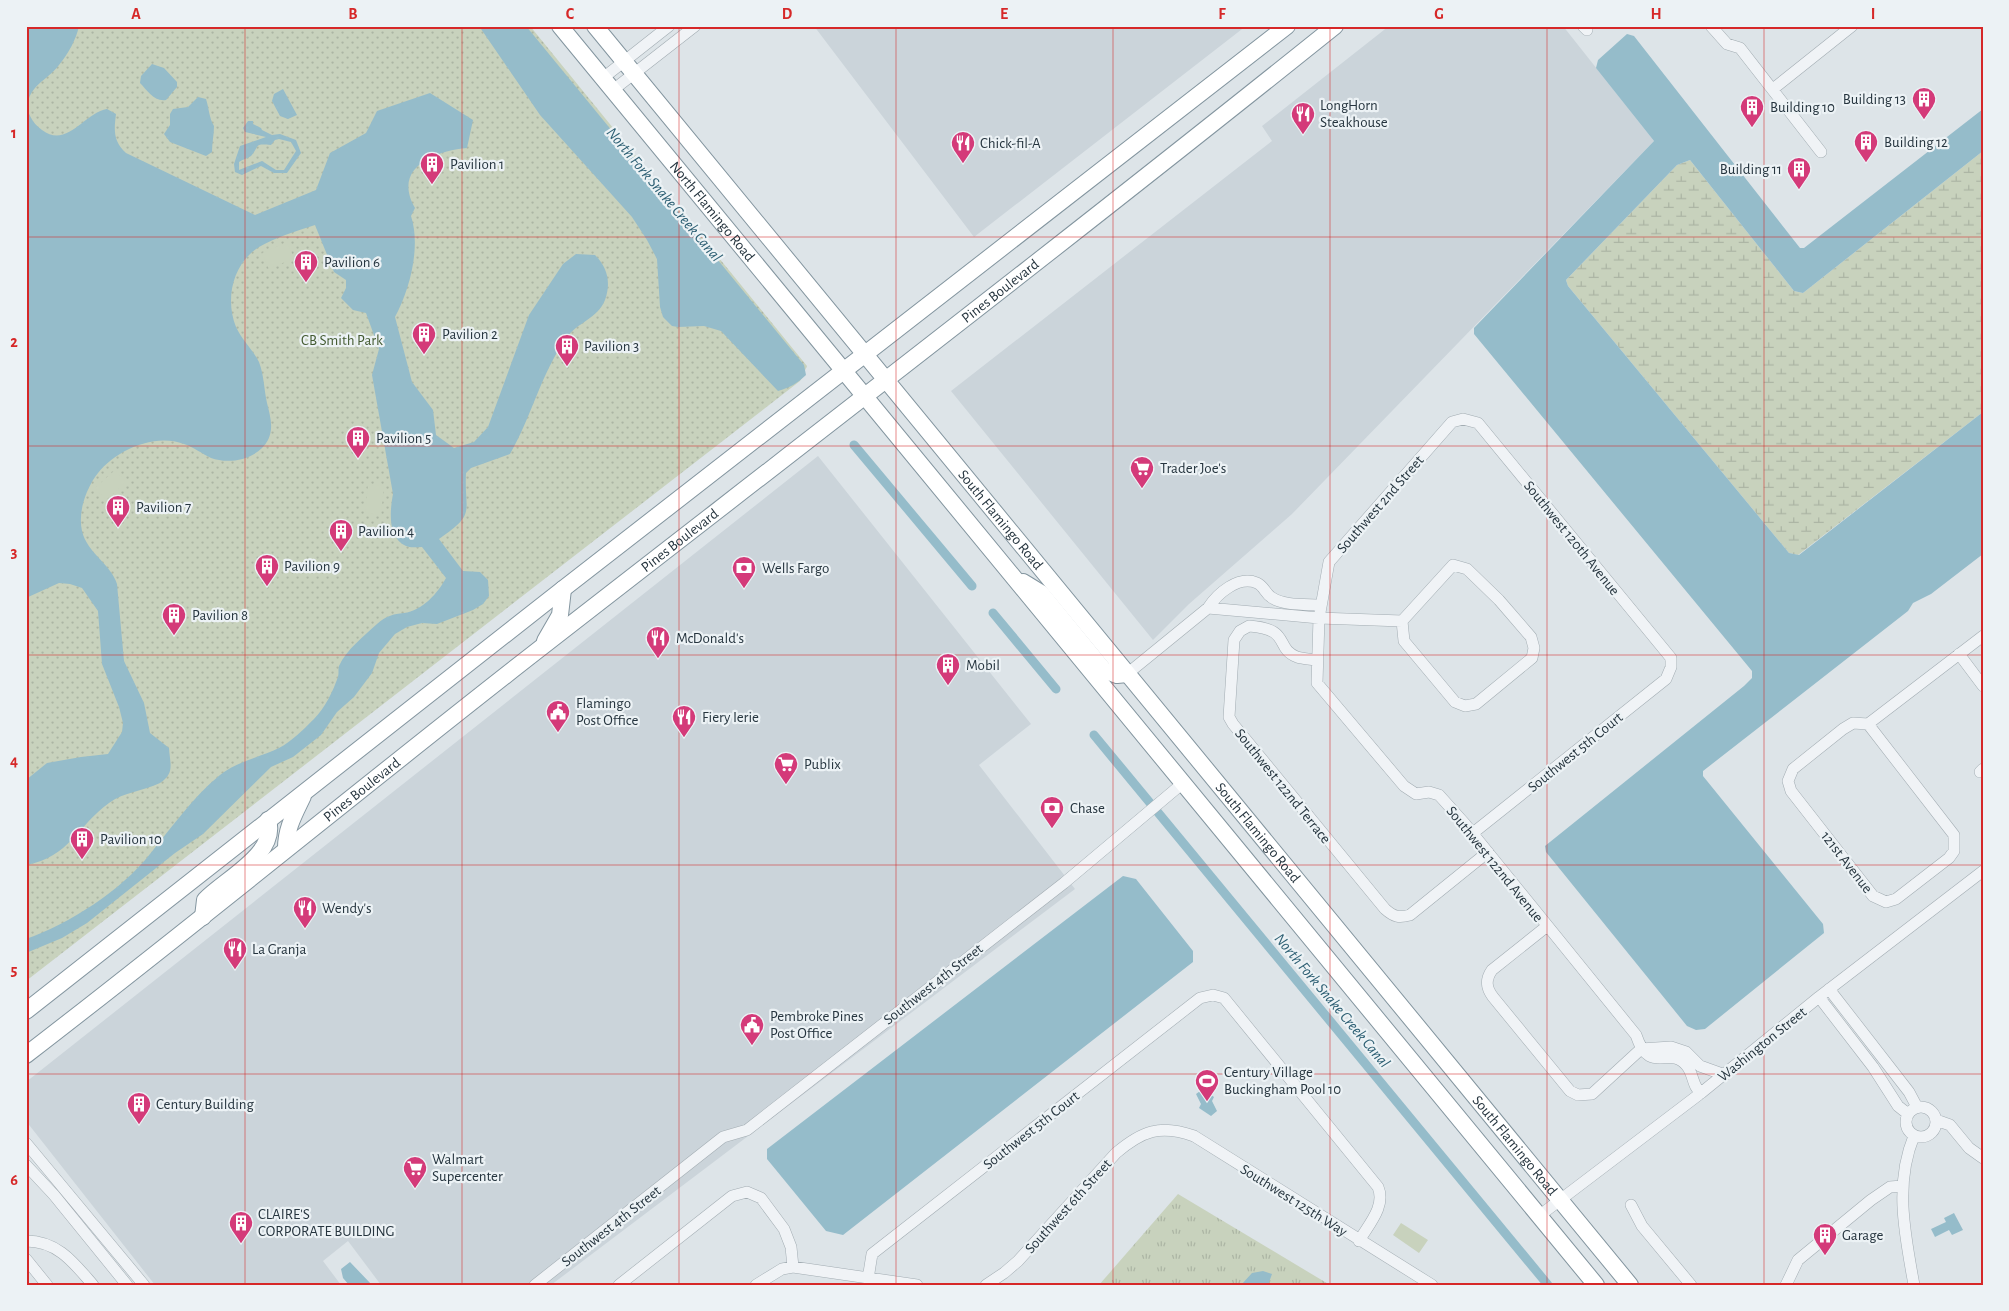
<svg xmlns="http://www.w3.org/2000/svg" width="2009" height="1311" viewBox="0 0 2009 1311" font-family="'Alegreya Sans',sans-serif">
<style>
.built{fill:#cbd4da}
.grass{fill:url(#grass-tufts)}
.wetland{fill:url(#wetland-marsh)}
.park{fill:url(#park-dots)}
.pitch{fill:#c8d2bd}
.water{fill:#95bcca;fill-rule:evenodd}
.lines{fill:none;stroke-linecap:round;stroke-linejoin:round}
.canal{stroke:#95bcca;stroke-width:9}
.minor-casing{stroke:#a2acb2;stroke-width:12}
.highway-casing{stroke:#83959f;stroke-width:18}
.minor{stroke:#f0f3f6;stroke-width:11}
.highway{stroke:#fff;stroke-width:16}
.grid{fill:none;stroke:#d62828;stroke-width:1;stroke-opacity:0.55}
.labels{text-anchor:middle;stroke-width:4.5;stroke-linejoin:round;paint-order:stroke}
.poi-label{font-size:15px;fill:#26353f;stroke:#ecf2f5;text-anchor:start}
.street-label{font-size:15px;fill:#26353f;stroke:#ecf2f5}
.park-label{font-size:15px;fill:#445b32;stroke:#ecf2f5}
.water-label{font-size:16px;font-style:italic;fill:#2e6074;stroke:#ecf2f5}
.neatline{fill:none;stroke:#d62828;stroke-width:2}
.grid-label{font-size:16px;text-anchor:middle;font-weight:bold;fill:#d62828}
</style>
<defs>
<pattern id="grass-tufts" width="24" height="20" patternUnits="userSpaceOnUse" patternTransform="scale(1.25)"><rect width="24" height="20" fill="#c8d2bd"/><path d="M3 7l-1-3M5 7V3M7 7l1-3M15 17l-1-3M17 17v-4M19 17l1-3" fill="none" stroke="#acb5a4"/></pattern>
<pattern id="wetland-marsh" width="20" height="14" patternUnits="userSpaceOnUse" patternTransform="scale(1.25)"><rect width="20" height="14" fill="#c8d2bd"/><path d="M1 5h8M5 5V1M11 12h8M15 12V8" fill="none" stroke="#acb5a4"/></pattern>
<pattern id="park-dots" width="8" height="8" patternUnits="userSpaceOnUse" patternTransform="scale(1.25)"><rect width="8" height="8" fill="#c8d2bd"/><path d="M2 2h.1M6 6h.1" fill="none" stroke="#acb5a4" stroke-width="1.8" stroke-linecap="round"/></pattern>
</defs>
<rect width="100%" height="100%" fill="#dde4e8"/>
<path class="built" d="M814,26H1246L974,237Z
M1389,26H1563L1654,141L1292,514L1189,604L1153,640L951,391L1272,141L1262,126Z
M818,456L1031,724L979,765L1075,889L551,1285H381L348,1241L323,1261L341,1285H155L26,1121V1082Z"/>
<path class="grass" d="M1178,1194L1330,1285H1099Z"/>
<path class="wetland" d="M1983,151V412L1798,555L1789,553L1568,286L1566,280L1677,165L1690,160L1794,291L1803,293Z"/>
<path class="park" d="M26,26H530L807,366L800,381L26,981Z"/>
<path class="pitch" d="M287,242L294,258L269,269L262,253Z
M115,470L126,482L106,500L95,488Z
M368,485L384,486L381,515L365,513Z
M1401,1223L1428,1240L1419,1253L1393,1235Z"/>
<path class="water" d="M26,26H79C76,40 68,54 59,65C47,81 25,87 28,111C31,119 35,125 42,130C67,149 84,113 107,109L116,114C114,130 113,141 126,153L255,215L316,190L330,153L366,133L377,111L430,93L473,120L467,148C434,151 392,168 415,208L411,216C421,247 410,289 395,317L412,382L433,410L436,435L454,448L474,442L488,427L529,315L563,264L576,254L595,255C608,268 611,283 605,300C598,318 577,323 567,337C541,373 532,416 510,454L471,468L466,473C464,513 477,513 439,539L463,571L480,572L488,580L489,596L483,604L473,610L437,624L422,623L407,627L395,634L379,653L372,673L354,697L337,712L321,735L293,757L271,767L203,834L175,853L87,923L62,938L26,953V939C69,924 122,890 150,854C172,827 193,797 220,775C236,762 260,757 279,748C291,742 304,729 314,719C325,708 333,691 338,677C339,673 338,669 339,666C346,650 365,635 377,624C386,616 393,614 404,613C422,611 438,593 446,578L422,547C417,547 410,548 406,546C387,538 390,510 393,494L372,375L379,349L366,313L353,310L341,298L346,288V280L334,272L315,225C297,231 276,237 259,247C232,264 225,300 236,327C242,340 253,350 259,362C264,375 264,390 267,403C270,415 274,428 268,440C258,459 230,465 211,458C202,454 194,447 184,444C153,432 112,452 95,477C85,492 78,513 82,531C87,553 111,564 117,584L124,661L144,703L150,733L169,748C170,764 175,773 160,783C143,791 124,792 109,803C78,825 70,857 26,865V780L47,763L81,757L108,754L122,732L123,723L119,707L102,664L98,611L82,588L70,584L59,583L26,598Z
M479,26H526L804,365L806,375C798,383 789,388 778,391L721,331L704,326L678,327L672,326L663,317L660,307L657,259L647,240L632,217L540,115Z
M1627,34L1634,36L1800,248H1804L1983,109V151L1803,293L1794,291L1690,160L1677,165L1566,280L1568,286L1789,553L1799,555L1983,412V554L1931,594L1913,603L1908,611L1703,771V776L1823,924L1824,933L1705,1029L1696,1030L1687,1026L1546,852L1545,846L1744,686L1752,678V671L1474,334V328L1654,141L1596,68L1598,60Z
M152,64L164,68L177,82V87L166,100C154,102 147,90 140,83L141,76Z
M283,89L297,115L288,119L280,116L272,101L274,94Z
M198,97L206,99C209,108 209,118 214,126C214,134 212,143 212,152L206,156L170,142L164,134L170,125V114L173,109L188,107Z
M248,121H253V124L261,128L262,130L272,135L280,134L296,140L301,153L287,173H274L261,166L242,175L235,172L234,164L240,146L266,137L245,132L243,128ZM279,139L291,142L296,151L284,170H276L262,161L239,170V162C243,159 247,159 251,156C260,146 253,143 271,145L275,140Z
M1123,876L1136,879L1193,951V962L843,1235L826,1231L767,1159V1149Z
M1203,1089L1214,1097L1212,1101L1217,1111L1211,1116L1199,1108L1201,1104L1196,1094Z
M1954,1213L1963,1230L1952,1235L1949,1230L1935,1237L1931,1229L1946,1222L1944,1218Z
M350,1262L372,1285H349L343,1278L341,1269Z
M1263,1271L1272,1274L1268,1285H1241L1252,1273Z"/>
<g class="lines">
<path class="canal" d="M854,445L972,586
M993,613L1056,689
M1094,735L1548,1285"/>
<g class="minor-casing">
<path id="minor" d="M1583,26L1587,30
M1711,26L1727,44L1740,48L1821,152
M603,78L669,26
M1773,89L1852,26
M613,90L695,26
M1208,608L1319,618L1402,621L1404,641L1455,702L1465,706L1476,704L1532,658L1534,648L1531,637L1499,600L1467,569L1453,565L1402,621
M1959,654L1983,686
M1317,660C1311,659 1303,659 1297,657C1274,648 1292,629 1249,626L1240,631L1234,640L1229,717L1233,724L1385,909C1394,917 1399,918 1410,915L1488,852
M1127,674L1208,608C1217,594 1238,575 1257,583C1264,586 1265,593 1271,597C1283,606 1306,604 1321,605
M1868,724L1954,835V851L1949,858L1896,899L1886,902L1873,896L1791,791L1788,781L1793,769L1843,729L1853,723L1868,724L1983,636
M1980,772L1983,769
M1473,833L1666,679L1671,667V658L1478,423L1463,419L1452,422L1329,562L1319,618L1317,683L1404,786L1416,794L1429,792L1439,795L1465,824L1636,1035C1650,1077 1669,1044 1687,1066C1694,1075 1692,1086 1701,1093
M1546,927L1492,970C1485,980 1486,988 1493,997L1570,1091L1578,1095L1592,1094L1641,1049
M1829,989L1909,1092L1917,1107
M1819,997L1873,1067L1898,1106L1908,1114
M1641,1049L1671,1047L1686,1052L1700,1066L1725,1075
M1906 1122a15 15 0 1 1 30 0a15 15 0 1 1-30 0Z
M1936,1120L1950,1125L1969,1148L1983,1158
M1914,1136C1894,1184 1905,1235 1914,1285
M26,1143L144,1285
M26,1165L54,1195L127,1285
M1631,1205L1642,1226L1691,1285
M1539,1216L1701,1093L1819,997L1983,871
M26,1241C58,1241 74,1263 93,1285
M26,1259L47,1285
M868,1279L872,1254L1200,998L1213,995L1224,998L1378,1187C1386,1206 1369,1224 1359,1241
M535,1285L723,1137L747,1130L1064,883L1183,783
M619,1285L732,1196L747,1192L761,1198L784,1229L791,1247L793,1267
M756,1285L782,1269L793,1267L917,1285
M986,1285L1004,1273L1018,1261L1116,1153C1142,1131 1160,1124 1194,1136L1432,1285
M1786,1285L1798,1260L1871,1200L1890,1187L1902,1186"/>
</g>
<g class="highway-casing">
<g id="highway">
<path id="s1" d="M560,26L1596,1285"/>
<path id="s2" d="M595,26L1630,1285"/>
<path d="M1023,582L1041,593L1104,670L1117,675L1127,674"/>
<path d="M545,641L560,615L563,589"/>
<path d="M286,848C286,828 295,813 303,796"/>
<path d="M203,917L205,900C225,879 278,854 268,820"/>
<path d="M26,1011L563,589L1287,26"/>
<path id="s3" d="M26,1055C199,922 366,784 538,650C804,443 1072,237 1335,26"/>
</g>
</g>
<use href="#minor" class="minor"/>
<use href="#highway" class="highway"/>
</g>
<path class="grid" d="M245,26V1285M462,26V1285M679,26V1285M896,26V1285M1113,26V1285M1330,26V1285M1547,26V1285M1764,26V1285M26,237H1983M26,446H1983M26,655H1983M26,865H1983M26,1074H1983"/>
<defs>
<g id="building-pin" transform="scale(1.25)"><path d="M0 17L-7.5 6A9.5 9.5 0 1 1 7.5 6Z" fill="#d43a79" stroke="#ecf2f5"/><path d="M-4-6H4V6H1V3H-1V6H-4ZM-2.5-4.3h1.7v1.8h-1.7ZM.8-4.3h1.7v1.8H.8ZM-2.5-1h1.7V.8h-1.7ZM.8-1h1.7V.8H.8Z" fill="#fff"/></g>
<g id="restaurant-pin" transform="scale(1.25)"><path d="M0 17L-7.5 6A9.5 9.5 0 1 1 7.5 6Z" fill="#d43a79" stroke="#ecf2f5"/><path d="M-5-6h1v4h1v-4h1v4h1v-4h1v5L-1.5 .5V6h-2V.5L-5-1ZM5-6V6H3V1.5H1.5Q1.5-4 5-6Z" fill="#fff"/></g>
<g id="supermarket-pin" transform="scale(1.25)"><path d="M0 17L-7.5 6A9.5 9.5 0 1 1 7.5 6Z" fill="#d43a79" stroke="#ecf2f5"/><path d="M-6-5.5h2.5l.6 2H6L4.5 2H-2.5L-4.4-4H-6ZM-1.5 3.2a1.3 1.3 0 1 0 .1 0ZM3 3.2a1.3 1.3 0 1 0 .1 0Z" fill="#fff"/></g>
<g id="bank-pin" transform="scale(1.25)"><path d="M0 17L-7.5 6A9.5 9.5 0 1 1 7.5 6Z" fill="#d43a79" stroke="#ecf2f5"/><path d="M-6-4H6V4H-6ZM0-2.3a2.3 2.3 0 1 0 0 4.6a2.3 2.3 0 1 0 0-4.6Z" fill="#fff"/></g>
<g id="civic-pin" transform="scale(1.25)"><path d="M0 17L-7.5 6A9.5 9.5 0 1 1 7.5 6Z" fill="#d43a79" stroke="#ecf2f5"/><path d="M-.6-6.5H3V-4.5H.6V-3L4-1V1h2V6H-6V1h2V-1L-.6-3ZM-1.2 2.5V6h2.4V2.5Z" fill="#fff"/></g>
<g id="stadium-pin" transform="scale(1.25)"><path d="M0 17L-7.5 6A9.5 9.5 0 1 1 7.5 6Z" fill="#d43a79" stroke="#ecf2f5"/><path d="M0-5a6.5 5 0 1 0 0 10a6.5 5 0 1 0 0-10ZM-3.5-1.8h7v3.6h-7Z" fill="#fff"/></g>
</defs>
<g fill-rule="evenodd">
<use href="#building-pin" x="1924" y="99"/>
<use href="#building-pin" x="1752" y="107"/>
<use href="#restaurant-pin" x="1303" y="114"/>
<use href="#building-pin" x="1866" y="142"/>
<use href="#restaurant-pin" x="963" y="143"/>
<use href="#building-pin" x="432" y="164"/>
<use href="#building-pin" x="1799" y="169"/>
<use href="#building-pin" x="306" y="262"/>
<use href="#building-pin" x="424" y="334"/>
<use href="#building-pin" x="567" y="346"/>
<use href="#building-pin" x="358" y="438"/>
<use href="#supermarket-pin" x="1142" y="468"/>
<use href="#building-pin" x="118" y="507"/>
<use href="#building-pin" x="341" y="531"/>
<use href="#building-pin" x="267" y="566"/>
<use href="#bank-pin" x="744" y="568"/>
<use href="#building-pin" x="174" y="615"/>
<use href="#restaurant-pin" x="658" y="638"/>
<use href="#building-pin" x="948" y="665"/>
<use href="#civic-pin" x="558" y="712"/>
<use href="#restaurant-pin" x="684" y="717"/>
<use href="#supermarket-pin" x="786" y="764"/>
<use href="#bank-pin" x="1052" y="808"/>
<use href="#building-pin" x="82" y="839"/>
<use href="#restaurant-pin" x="305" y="908"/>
<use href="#restaurant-pin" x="235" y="949"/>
<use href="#civic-pin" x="752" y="1025"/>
<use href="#stadium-pin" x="1207" y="1081"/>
<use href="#building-pin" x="139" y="1104"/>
<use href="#supermarket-pin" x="415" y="1168"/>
<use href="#building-pin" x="241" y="1223"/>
<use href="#building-pin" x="1825" y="1235"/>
</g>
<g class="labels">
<g class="poi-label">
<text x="1906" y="104" text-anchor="end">Building 13</text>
<text x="1320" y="110">LongHorn<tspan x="1320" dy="17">Steakhouse</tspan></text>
<text x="1770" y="112">Building 10</text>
<text x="1884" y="147">Building 12</text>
<text x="980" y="148">Chick-fil-A</text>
<text x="450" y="169">Pavilion 1</text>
<text x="1782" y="174" text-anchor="end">Building 11</text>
<text x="324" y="267">Pavilion 6</text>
<text x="442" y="339">Pavilion 2</text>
<text x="584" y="351">Pavilion 3</text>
<text x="376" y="443">Pavilion 5</text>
<text x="1160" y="473">Trader Joe's</text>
<text x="136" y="512">Pavilion 7</text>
<text x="358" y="536">Pavilion 4</text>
<text x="284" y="571">Pavilion 9</text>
<text x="762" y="573">Wells Fargo</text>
<text x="192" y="620">Pavilion 8</text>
<text x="676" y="643">McDonald's</text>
<text x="966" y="670">Mobil</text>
<text x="576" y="708">Flamingo<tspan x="576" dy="17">Post Office</tspan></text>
<text x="702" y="722">Fiery Ierie</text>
<text x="804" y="769">Publix</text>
<text x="1070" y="813">Chase</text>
<text x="100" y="844">Pavilion 10</text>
<text x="322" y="913">Wendy's</text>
<text x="252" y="954">La Granja</text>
<text x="770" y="1021">Pembroke Pines<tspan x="770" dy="17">Post Office</tspan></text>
<text x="1224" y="1077">Century Village<tspan x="1224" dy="17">Buckingham Pool 10</tspan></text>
<text x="156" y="1109">Century Building</text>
<text x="432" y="1164">Walmart<tspan x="432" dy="17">Supercenter</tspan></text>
<text x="258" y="1219">CLAIRE'S<tspan x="258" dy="17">CORPORATE BUILDING</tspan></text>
<text x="1842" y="1240">Garage</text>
</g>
<g class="street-label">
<text dy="5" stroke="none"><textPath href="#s1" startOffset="240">North Flamingo Road</textPath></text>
<text dy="5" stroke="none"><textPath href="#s3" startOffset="1238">Pines Boulevard</textPath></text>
<text transform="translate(1380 504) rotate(-49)" y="5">Southwest 2nd Street</text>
<text dy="5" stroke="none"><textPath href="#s2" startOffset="639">South Flamingo Road</textPath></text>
<text transform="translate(1572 538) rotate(51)" y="5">Southwest 120th Avenue</text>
<text dy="5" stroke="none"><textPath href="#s3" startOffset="832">Pines Boulevard</textPath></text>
<text transform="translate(1575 752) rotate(-39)" y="5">Southwest 5th Court</text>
<text transform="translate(1283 786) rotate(51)" y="5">Southwest 122nd Terrace</text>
<text dy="5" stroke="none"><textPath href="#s3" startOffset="428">Pines Boulevard</textPath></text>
<text dy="5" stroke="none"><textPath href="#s2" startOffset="1044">South Flamingo Road</textPath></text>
<text transform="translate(1847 862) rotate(52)" y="5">121st Avenue</text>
<text transform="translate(1495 864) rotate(51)" y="5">Southwest 122nd Avenue</text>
<text transform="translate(933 984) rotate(-38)" y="5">Southwest 4th Street</text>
<text transform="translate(1762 1044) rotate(-39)" y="5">Washington Street</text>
<text transform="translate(1031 1130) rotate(-38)" y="5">Southwest 5th Court</text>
<text dy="5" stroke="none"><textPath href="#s2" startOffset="1449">South Flamingo Road</textPath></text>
<text transform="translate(1294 1200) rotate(32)" y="5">Southwest 125th Way</text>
<text transform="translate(1068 1206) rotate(-48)" y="5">Southwest 6th Street</text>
<text transform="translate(611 1226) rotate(-38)" y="5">Southwest 4th Street</text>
</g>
<g class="park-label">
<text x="342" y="345">CB Smith Park</text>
</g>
<g class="water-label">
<text transform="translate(665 194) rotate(50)" y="6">North Fork Snake Creek Canal</text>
<text transform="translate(1333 1000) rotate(50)" y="6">North Fork Snake Creek Canal</text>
</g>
</g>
<rect width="2009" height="1311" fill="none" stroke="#ecf2f5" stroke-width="55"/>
<rect x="28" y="28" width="1954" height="1256" class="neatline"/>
<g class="grid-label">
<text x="136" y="19">A</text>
<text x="353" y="19">B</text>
<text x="570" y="19">C</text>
<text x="787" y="19">D</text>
<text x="1004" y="19">E</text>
<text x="1222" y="19">F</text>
<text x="1439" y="19">G</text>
<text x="1656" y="19">H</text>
<text x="1873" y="19">I</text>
<text x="14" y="138">1</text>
<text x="14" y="347">2</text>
<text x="14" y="557">3</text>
<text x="14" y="766">4</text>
<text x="14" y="975">5</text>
<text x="14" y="1185">6</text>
</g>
</svg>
